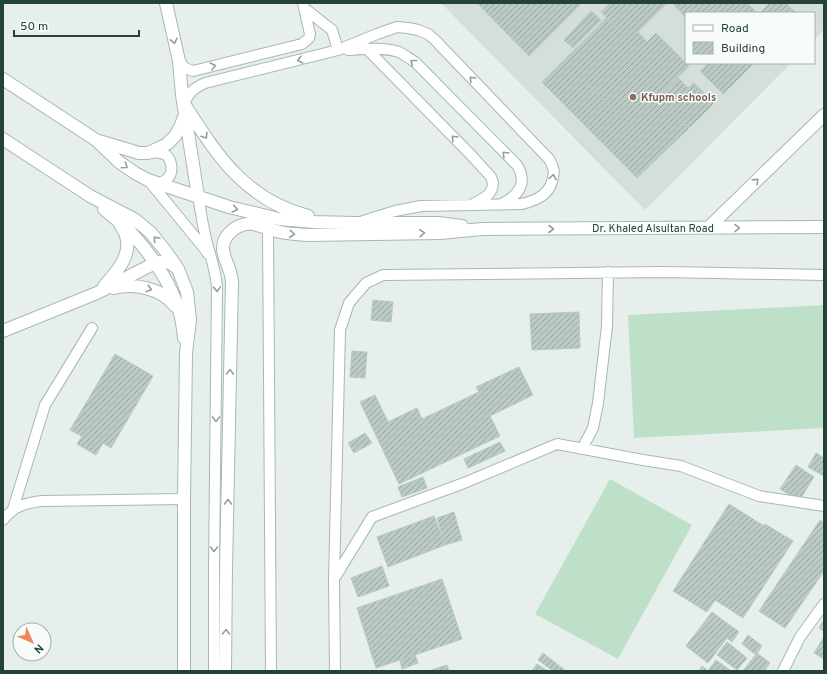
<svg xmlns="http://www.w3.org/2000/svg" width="827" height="674" viewBox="0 0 827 674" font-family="Overpass,sans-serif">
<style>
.built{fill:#d4dfda}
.grass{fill:#bfe0c8}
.building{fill:url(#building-hatch);stroke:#b8c9c2}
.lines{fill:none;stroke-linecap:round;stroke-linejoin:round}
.lane-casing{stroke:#a8b8b2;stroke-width:12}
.street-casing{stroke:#a8b8b2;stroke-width:14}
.lane{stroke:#fff;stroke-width:10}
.street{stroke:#fff;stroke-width:12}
.oneway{stroke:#92a09c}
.education-dot{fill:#8d6e63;stroke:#f7fbf9;stroke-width:1.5}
.labels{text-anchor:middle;stroke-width:3;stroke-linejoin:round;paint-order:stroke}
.education-label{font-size:11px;font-weight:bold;fill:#785e54;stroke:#f7fbf9;text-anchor:start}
.street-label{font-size:11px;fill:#24423a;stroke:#f7fbf9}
</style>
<defs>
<pattern id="building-hatch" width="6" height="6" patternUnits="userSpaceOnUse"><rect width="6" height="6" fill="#bbcac4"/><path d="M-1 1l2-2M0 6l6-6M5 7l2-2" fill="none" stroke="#98a6a0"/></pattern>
</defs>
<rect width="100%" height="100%" fill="#e6efeb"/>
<path class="built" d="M441,3H824V30L814,40V13H686V63H791L645,210Z"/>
<path class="grass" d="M824,305V428L634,438L628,315Z
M610,479L692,525L618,659L535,614Z"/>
<path class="building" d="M477,3H578L580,5L529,56Z
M610,3H667L629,41L601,12Z
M674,3H747L757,13H686V18L673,4Z
M770,3H786L796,13H760Z
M591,11L601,20L573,48L564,40Z
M606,18L629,41L638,32L647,42L656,33L689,66L659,97L615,53L585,82L637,135L667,105L689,128L637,178L542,82Z
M615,53L667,105L637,135L585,82Z
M709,63H754L723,94L700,71Z
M678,78L688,88L694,83L714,103L689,128L659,97Z
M373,300L393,302L391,322L371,320Z
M579,312L580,348L532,350L530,314Z
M352,351L367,352L365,378L350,377Z
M115,354L153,376L111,448L103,443L96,455L77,444L82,436L70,430Z
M519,367L533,395L490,416L500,436L399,484L360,402L375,395L388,422L417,408L422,419L479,392L476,387Z
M365,433L372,443L354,453L348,443Z
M500,442L505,451L468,468L464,459Z
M816,453L824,458V476L808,467Z
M796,465L814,477L799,501L780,489Z
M423,477L427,488L402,497L398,487Z
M729,504L764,526L765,524L793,541L743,618L715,600L707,612L673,591Z
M454,512L462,540L445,545L437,518Z
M434,516L445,545L388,567L377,537Z
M820,520L824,523V571L785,628L759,611Z
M382,566L389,586L358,597L351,578Z
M442,579L462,639L376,668L357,608Z
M712,612L739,632L732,642L727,638L708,663L686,646Z
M824,620V631L819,628Z
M748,635L762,646L756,655L742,644Z
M824,637V659L814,653Z
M727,642L747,658L737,670L717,655Z
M543,653L566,671H553L538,660Z
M757,653L770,663L764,671H743Z
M415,655L418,663L402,669L400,661Z
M716,660L731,671H699L702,666L708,671Z
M537,664L548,671H532Z
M447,665L449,671H429Z"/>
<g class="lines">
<g class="lane-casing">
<path id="lane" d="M304,8L332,30L338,50
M366,48L472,156L491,177L493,183L492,189L489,194L484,198L473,204
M348,50C363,49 384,47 399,52C405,55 410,59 415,62L517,165C528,183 519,195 502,204
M179,61L185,68L193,71L302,44L309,38L310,34L303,3
M184,104C188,93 194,88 205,83L338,50L377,34L397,27L408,28L418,30L428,34L435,40L549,159C551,162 552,165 553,168C554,171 554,174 553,177C551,194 536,201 521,204L421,206L395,211L363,221
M150,153C155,152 161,152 166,155C172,160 173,171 169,177C166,181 162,182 158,184
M149,181L204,248L208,254
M198,196C201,212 203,228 207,243C211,258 216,272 217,287L214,568V671
M268,229L271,671
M582,449L593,428L598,403L607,326L608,272
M13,509L45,405L92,328
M3,520C14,506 25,503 42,501L184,499
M334,579L372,517L464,483L557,444L643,460L681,466L759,496L824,506
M335,671L334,579L340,330L349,303L366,283L383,275L664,272L824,275
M783,671L800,637L824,604"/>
</g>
<g class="street-casing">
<path id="street" d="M166,3L179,61L182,95L198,196
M3,79L96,140L119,162L135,173L148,180L229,207L279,219L314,222L354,223H438L462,226
M184,104C217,155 245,200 308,216
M3,139L90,196L134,219L143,226L151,233L167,253L178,269L187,292L190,320L186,353L184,499V671
M99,141L139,153H148L159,148L167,144L175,136L181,125L185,114
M104,209C114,218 126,226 134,236C153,257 170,283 179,310C182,319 183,328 184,338
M708,228L824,115
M104,286C120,269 137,248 121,226
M114,288C134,283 162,288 175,306
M3,331L97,293L155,263C165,260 170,262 177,268
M225,671L226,568L232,281C231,277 231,273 229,269C227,262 223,256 223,248C223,234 239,222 253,224C262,226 271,230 280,232C289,234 298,234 308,235L440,233L482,229L824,227"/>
</g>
<use href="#lane" class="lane"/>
<use href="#street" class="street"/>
</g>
<defs><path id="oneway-chevron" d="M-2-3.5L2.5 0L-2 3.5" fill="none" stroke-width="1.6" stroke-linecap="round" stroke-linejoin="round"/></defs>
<g class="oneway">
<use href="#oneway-chevron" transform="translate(174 41) rotate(77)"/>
<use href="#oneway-chevron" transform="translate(300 60) rotate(166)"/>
<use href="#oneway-chevron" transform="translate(413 62) rotate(-141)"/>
<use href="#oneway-chevron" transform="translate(213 66) rotate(-14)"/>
<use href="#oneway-chevron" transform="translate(472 79) rotate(-134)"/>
<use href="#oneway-chevron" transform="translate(205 136) rotate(57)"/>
<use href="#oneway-chevron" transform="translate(454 138) rotate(-134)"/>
<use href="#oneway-chevron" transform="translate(505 154) rotate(-135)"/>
<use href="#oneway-chevron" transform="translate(125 166) rotate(35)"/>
<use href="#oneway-chevron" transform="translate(553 177) rotate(-80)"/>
<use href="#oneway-chevron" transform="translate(756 181) rotate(-44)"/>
<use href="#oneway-chevron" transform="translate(235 209) rotate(13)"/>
<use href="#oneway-chevron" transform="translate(737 228) rotate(-1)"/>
<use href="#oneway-chevron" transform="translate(551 229)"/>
<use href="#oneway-chevron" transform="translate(422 233) rotate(-1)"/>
<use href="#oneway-chevron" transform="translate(292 234) rotate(6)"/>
<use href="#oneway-chevron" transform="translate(156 239) rotate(-131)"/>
<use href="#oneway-chevron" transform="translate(149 289) rotate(18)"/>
<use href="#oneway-chevron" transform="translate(217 289) rotate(88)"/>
<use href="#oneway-chevron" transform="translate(230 372) rotate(-89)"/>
<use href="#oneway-chevron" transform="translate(216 419) rotate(91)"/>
<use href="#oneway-chevron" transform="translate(228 502) rotate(-89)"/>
<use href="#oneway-chevron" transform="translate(214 549) rotate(91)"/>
<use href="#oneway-chevron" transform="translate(226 632) rotate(-90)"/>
</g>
<circle class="education-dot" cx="633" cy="97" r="4"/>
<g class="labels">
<g class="education-label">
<text x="641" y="101">Kfupm schools</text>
</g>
<g class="street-label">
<text x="653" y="232">Dr. Khaled Alsultan Road</text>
</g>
</g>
<rect width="827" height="674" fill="none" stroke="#24423a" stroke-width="8"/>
<rect x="685" y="12" width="130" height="52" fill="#f7fbf9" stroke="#a3b1ad"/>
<rect x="693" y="25" width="20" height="6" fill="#ffffff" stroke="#a3b1ad"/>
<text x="721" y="32" font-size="12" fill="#24423a">Road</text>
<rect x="693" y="42" width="20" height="12" fill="url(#building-hatch)" stroke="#a3b1ad"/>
<text x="721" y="52" font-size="12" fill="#24423a">Building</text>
<g transform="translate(32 642) rotate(135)"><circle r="19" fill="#f7fbf9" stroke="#a3b1ad"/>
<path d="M0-3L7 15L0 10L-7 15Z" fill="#f4845f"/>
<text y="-6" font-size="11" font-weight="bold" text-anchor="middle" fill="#24423a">N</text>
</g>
<path d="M14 30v6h125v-6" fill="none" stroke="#24423a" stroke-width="2"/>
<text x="20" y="30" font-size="12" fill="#24423a" stroke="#f7fbf9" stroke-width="3" paint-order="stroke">50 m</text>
</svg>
